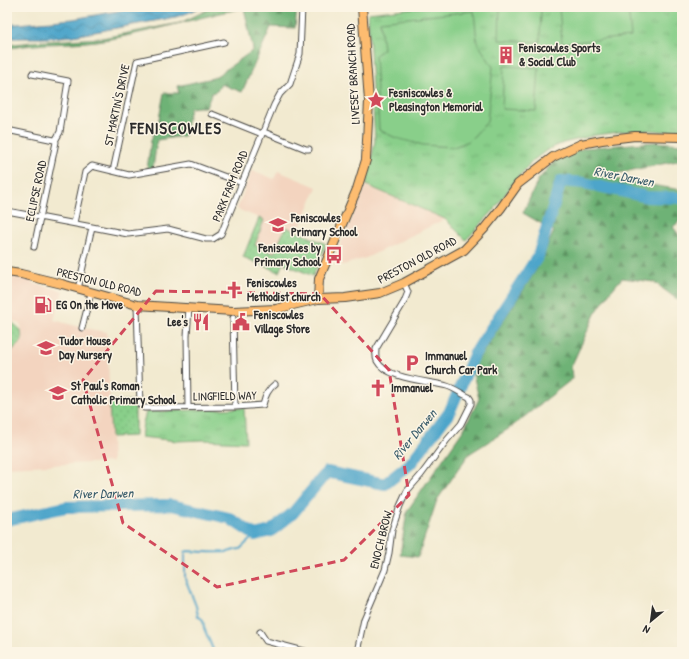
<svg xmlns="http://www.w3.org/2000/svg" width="689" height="659" viewBox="0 0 689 659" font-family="'Patrick Hand',sans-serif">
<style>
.built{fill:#f3d4bf}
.grass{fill:url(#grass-dots);stroke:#5a7d5a}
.forest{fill:url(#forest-firs);stroke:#4c6e50}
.park{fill:url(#park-tufts);stroke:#5a7d5a}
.pitch{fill:#89cf8a;stroke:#5a7d5a}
.water{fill:url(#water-waves);stroke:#3c687a}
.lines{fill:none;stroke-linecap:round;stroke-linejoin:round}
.stream{stroke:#4da5ca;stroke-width:2}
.river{stroke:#4da5ca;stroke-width:12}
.street-casing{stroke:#494844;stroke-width:7}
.primary-casing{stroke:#494844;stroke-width:10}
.street{stroke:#fff;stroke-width:5}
.primary{stroke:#fdbc6f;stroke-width:8}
.marked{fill:none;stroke:#d1495b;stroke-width:3;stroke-dasharray:8 5;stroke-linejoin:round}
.labels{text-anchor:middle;stroke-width:3;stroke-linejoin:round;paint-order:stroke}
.poi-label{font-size:12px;font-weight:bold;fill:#2b2b2b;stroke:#fcf5e5;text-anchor:start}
.street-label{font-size:12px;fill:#2b2b2b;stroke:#fcf5e5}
.water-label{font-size:13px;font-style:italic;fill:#395c6b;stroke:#fcf5e5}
.district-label{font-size:16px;font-weight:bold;letter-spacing:1px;fill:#2b2b2b;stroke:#fcf5e5}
</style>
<defs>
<pattern id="grass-dots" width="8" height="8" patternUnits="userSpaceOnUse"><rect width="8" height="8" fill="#89cf8a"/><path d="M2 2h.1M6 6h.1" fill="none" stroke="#76b277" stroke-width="1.8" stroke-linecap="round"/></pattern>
<pattern id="forest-firs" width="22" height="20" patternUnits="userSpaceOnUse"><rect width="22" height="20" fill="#6eb276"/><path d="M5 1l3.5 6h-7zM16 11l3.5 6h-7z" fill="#5b9161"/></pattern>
<pattern id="park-tufts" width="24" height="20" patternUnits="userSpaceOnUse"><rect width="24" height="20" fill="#89cf8a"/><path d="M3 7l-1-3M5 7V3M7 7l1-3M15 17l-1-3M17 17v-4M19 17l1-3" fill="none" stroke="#76b277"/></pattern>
<pattern id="water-waves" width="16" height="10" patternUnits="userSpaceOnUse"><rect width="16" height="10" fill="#4da5ca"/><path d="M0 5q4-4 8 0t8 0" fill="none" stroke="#4087a4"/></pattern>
</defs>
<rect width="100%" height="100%" fill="#fcf5e5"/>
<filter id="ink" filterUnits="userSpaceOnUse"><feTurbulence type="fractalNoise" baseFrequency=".025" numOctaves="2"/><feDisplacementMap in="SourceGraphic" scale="8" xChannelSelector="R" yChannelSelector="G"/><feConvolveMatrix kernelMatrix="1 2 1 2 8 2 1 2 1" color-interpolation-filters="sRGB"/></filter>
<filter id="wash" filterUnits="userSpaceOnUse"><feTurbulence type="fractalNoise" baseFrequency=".012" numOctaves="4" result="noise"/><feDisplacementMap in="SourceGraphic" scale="16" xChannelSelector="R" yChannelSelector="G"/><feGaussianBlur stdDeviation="0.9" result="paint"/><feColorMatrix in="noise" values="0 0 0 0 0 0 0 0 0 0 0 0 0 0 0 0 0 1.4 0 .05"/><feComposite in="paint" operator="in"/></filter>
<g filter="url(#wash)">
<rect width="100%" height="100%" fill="#f2ead0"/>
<path class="built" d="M252,170L274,179L278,171L317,187L298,232L326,244L313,276L283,263L279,272L243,257L259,218L237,209Z
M366,186L445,219L366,258L343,265L333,261Z
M10,276L32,279V283L63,291L54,320L83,328L107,332L112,462L7,467V356L22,340L21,325L12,320L7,315V296Z"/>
<path class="grass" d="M259,218L264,220L255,245L274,253L286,227L326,244L313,276L283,263L279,272L243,257Z
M7,318L21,330L22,340L7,356Z
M109,401H135V436L111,437Z"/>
<path class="forest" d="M211,7H297L295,28L271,27L242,92L221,84L217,91L212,93L206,107H199L190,108L184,136L157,140L153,168L147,169L151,140L154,133L158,124L164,93H179L177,86L213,78L221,73L252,51L253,49L244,8C199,17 155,31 110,39C77,45 43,42 10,48L7,53V45L31,42L102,38L180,23L205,11Z
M656,142L682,144V157L677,161L618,173L614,179L682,190V219L673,227L682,239V303L654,282L622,278L610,292L595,314L571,367L572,379L510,428L469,454L437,500L418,557L400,555L407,511L464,429L479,399L472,369L536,270L554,231L523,213L538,180L556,159L584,148Z"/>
<path class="park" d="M423,7H682V133L650,130L626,131L596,135L563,143L547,150L531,162L509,189L493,211L466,240L445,219L366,185L375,141L368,13Z
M244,408L246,442L204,440L177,441L141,437L143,423L146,412Z"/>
<path class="pitch" d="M500,7H541L540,42L499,40Z
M559,7H628L631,37L562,43Z
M474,11L477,42L493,67L487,122L469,141L454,147L423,145L396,138L379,130L375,56L383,49L380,21Z
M504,66L539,68L536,111L502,109Z"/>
<path class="water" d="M140,7H200L188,13L176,17L73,36L46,38H7V24H18L73,19Z"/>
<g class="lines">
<path class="stream" d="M214,652L204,628L203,620L198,616L196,606L185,578V552L188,551C201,552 215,553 228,552C232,551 236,549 240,549L255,535"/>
<path class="river" d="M7,520L66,507L171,505L229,518L255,535L271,531L293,513L327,472L385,484L410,464L449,413L474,355L538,256L561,181L584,183L647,197L682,198"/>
</g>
</g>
<g filter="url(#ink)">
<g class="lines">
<g class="street-casing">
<path id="street" d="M32,74L68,81L60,132L55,141
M212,114L262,134
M7,130L54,140L56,142L34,247
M264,132L306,149H309
M113,171L137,61L224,42
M7,211L92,227
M74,223L85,172L92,166L129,175L191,164L242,183
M78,289L92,227L128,234L168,229L206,239H213L221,234L274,105L280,94L290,84L300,54L302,7
M137,305L140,405L144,408L235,407L263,405C265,396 268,389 275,384
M233,318L235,407
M82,328L91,293
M188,407L187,336L189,308
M260,632L266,641L308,652
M357,652L364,619L385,570L389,553L392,530L400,506L407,491L421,475L447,440L461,424L471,404V400L469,397C462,394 454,388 447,386C429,381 386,379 377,361C375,357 376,353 376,349L404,302L408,292L404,283"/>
</g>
<g class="primary-casing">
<path id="primary" d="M7,272L21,274L62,284L137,305L233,311L276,309L318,299L345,298L380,293L404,283L464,250L484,229L501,208L518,184L553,157L581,144L602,140L635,136L682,137
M318,299L319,279L357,189L366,160L369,101L362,7"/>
</g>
<use href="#street" class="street"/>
<use href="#primary" class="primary"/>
</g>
</g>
<path class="marked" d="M156,291L320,294L389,370L409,495L344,560L217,587L123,523L83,380Z"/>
<defs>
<g id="building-bare" transform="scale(1.38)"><path d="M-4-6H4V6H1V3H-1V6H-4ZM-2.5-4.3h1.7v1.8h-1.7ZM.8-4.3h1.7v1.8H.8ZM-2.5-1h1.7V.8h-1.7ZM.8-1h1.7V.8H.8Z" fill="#d1495b" stroke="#fcf5e5" stroke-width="2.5" paint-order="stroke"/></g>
<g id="sight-bare" transform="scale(1.38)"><path d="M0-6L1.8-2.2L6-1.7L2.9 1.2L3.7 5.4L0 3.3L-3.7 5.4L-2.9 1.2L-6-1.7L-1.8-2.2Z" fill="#d1495b" stroke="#fcf5e5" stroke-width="2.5" paint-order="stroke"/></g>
<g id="school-bare" transform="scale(1.38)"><path d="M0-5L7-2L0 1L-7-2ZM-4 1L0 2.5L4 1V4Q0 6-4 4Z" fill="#d1495b" stroke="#fcf5e5" stroke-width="2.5" paint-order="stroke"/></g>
<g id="bus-bare" transform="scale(1.38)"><path d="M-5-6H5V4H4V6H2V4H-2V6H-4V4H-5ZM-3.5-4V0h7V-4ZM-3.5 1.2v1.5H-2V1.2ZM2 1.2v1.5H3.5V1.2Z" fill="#d1495b" stroke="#fcf5e5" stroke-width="2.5" paint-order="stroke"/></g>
<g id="church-bare" transform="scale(1.38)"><path d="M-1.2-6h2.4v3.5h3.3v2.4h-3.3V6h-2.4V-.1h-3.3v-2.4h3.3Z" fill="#d1495b" stroke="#fcf5e5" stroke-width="2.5" paint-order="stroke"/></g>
<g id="fuel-bare" transform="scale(1.38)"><path d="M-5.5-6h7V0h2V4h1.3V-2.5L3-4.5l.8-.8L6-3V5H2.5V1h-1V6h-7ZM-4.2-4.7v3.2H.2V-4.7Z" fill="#d1495b" stroke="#fcf5e5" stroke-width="2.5" paint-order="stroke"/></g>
<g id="restaurant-bare" transform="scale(1.38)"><path d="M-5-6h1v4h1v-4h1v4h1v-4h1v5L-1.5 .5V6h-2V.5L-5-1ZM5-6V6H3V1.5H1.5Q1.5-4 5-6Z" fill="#d1495b" stroke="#fcf5e5" stroke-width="2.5" paint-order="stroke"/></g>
<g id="civic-bare" transform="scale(1.38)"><path d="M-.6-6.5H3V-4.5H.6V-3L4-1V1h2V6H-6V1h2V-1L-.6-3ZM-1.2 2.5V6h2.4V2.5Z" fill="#d1495b" stroke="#fcf5e5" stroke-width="2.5" paint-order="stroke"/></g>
<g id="parking-bare" transform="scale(1.38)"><path d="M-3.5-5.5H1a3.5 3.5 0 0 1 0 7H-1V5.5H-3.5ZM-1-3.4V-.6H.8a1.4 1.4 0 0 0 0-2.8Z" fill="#d1495b" stroke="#fcf5e5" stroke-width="2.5" paint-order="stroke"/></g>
</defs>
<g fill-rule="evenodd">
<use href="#building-bare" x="506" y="55"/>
<use href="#sight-bare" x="376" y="100"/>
<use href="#school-bare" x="278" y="225"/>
<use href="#bus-bare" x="334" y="255"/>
<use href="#church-bare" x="234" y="290"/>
<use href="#fuel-bare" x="43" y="305"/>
<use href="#restaurant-bare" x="201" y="322"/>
<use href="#civic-bare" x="241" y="322"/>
<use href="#school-bare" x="46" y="348"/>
<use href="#parking-bare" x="412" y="363"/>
<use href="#church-bare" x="378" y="388"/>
<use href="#school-bare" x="58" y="393"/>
</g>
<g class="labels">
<g class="poi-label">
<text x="519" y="52">Feniscowles Sports<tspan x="519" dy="14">&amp; Social Club</tspan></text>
<text x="389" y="97">Fesniscowles &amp;<tspan x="389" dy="14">Pleasington Memorial</tspan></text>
<text x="291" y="222">Feniscowles<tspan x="291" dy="14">Primary School</tspan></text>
<text x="321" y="252" text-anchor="end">Feniscowles by<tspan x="321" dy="14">Primary School</tspan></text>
<text x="247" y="287">Feniscowles<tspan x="247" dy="14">Methodist church</tspan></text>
<text x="56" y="309">EG On the Move</text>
<text x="254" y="319">Feniscowles<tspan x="254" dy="14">Village Store</tspan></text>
<text x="188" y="326" text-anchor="end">Lee's</text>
<text x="59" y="345">Tudor House<tspan x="59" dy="14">Day Nursery</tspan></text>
<text x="425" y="360">Immanuel<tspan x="425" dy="14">Church Car Park</tspan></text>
<text x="71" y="390">St Paul's Roman<tspan x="71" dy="14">Catholic Primary School</tspan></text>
<text x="391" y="392">Immanuel</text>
</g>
<g class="street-label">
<text transform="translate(353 74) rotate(-93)" y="4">LIVESEY BRANCH ROAD</text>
<text transform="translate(117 105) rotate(-78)" y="4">ST MARTIN'S DRIVE</text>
<text transform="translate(230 186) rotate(-68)" y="4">PARK FARM ROAD</text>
<text transform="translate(36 191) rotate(-78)" y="4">ECLIPSE ROAD</text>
<text transform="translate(417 260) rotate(-28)" y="4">PRESTON OLD ROAD</text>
<text transform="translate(99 282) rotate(14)" y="4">PRESTON OLD ROAD</text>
<text transform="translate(225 396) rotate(-1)" y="4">LINGFIELD WAY</text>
<text transform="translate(381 540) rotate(-76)" y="4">ENOCH BROW</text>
</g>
<g class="water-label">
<text transform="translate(624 176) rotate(11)" y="5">River Darwen</text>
<text transform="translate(414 434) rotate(-50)" y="5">River Darwen</text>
<text transform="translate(103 493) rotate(-1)" y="5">River Darwen</text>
</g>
<g class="district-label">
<text x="176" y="134">FENISCOWLES</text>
</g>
</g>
<rect width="689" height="659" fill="none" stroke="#fcf5e5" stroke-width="24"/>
<g transform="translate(651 621) rotate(209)" stroke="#fcf5e5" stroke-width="3" paint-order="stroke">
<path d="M0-3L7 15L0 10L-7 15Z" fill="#2b2b2b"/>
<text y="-6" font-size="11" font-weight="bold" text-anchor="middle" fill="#2b2b2b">N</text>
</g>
</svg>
